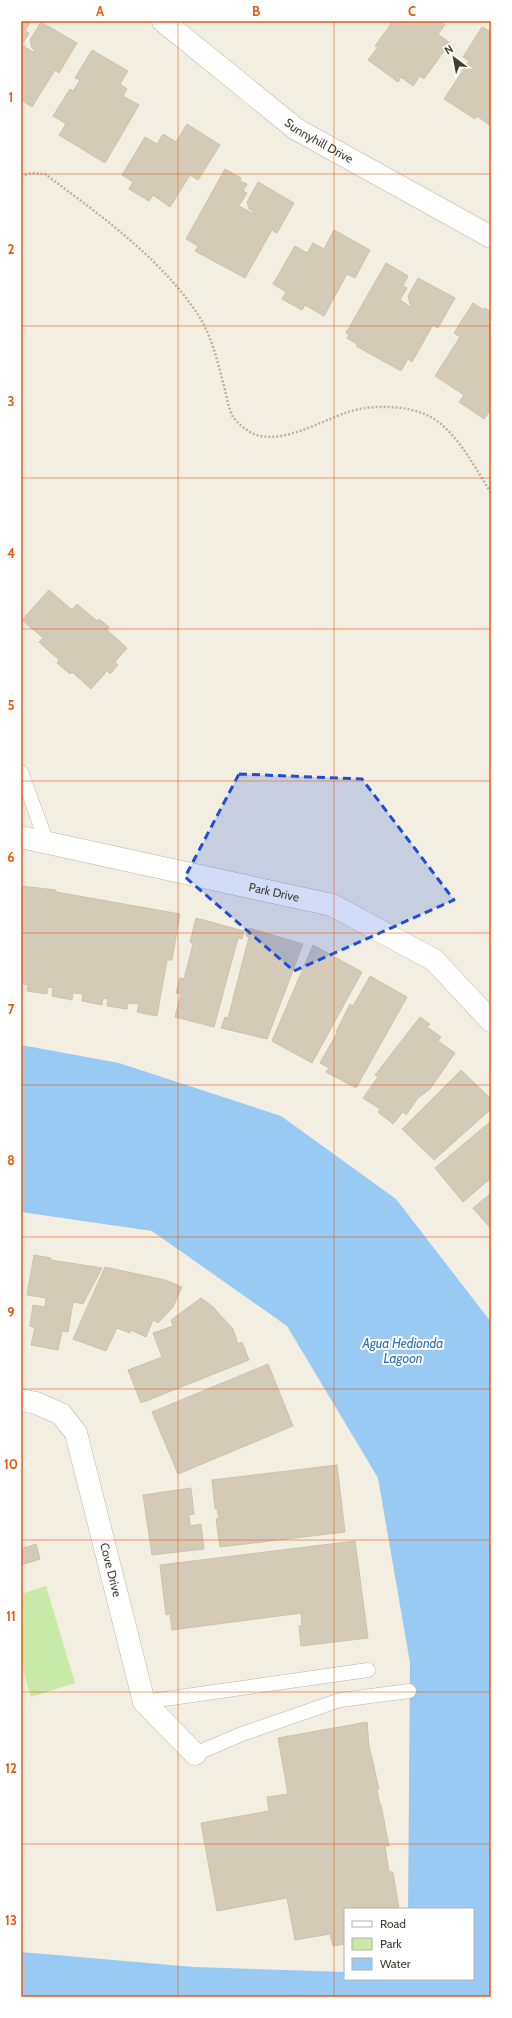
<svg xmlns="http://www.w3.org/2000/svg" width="512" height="2018" viewBox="0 0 512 2018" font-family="Cabin,sans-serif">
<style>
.green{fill:#c8e9a8}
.water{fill:#99caf3}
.building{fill:#d3cab7;stroke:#cfc2aa}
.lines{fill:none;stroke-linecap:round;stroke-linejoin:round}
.service-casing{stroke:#bdb6a4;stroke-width:15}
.minor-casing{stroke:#bdb6a4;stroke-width:23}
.tertiary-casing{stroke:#bdb6a4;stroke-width:23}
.path{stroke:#c0b395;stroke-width:2.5;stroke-dasharray:2 2;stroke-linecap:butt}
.service{stroke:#fff;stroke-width:14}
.minor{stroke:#fff;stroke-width:22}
.tertiary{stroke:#fff;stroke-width:22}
.marked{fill:#1d4ed8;fill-opacity:0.2;stroke:#1d4ed8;stroke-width:3;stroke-dasharray:8 5;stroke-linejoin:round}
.grid{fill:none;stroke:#e8590c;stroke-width:1;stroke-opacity:0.55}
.labels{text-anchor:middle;stroke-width:4;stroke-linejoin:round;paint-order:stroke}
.street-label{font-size:12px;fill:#433e32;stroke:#fff}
.water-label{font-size:13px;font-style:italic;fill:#2771b3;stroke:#fff}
.neatline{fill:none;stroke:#e8590c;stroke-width:1.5}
.grid-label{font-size:13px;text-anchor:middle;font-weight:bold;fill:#e8590c}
</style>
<rect width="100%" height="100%" fill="#f2eee2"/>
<path class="green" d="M46,1586L75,1683L31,1697L21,1664V1594Z"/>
<path class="water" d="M21,1045L119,1063L281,1116L396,1199L491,1322V1997H21V1952L194,1967L345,1972V1979H473V1909H408L410,1663L378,1478L287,1326L152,1231L21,1212Z"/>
<path class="building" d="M21,21H31L25,31L29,33L22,45L33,52L35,50L32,48L30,40L41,22L77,43L59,73L55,70L32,107L21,100Z
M393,21H440L445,25L438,34L450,43L424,79L420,76L413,86L401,77L398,82L368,60L378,47L375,46Z
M482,27L491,32V126L477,116L475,119L444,99L469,61L463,57Z
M92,50L128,71L120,84L127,89L123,96L139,105L105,163L59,135L66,124L53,116L70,89L73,91L80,80L75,78Z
M187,124L220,145L198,180L190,175L170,207L153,195L149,201L129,189L133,182L122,175L145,137L157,144L163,134L176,142Z
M225,169L241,178L240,181L247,184L243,191L247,193L239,206L252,213L253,211L249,209L247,202L258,182L294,203L277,233L272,230L245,278L195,251L198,246L186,239Z
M334,230L370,250L355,278L347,274L324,316L305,305L302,310L282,299L286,292L273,284L295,246L307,253L313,243L324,249Z
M386,263L408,276L403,286L407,288L400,300L411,307L412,305L410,304L408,296L418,278L455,298L438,328L433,325L412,362L408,359L401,371L356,346L357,344L347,338L349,335L346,333Z
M473,303L484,310L485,308L491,312V409L484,419L459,402L464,395L435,376L460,337L454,333Z
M49,590L72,610L77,604L97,621L99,619L109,627L107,630L127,648L115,662L118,665L110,674L107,671L91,689L72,672L70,674L57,663L59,660L39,642L43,638L22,620Z
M21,886L56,890V892L180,914L172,960H167L157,1016L137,1012L139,1004L128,1003L127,1009L107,1006L108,999L103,998L102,1005L82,1001L83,994L73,993L72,1000L52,996L53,988L48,987L47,994L27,991L28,985L21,983Z
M196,918L244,931L242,939L238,938L214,1027L175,1017L181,994L176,993L180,978L184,979L193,944L190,942Z
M249,928L303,944L267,1039L221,1028L225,1017L228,1018L249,937L246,936Z
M313,945L362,972L312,1063L272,1041Z
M370,976L407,997L356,1088L326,1072L329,1068L320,1063L337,1033L336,1032L350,1004L353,1006Z
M420,1017L430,1024L427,1027L441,1037L438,1041L455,1053L430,1089L418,1098L406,1115L403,1112L393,1124L378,1112L380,1109L363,1098L378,1077L375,1075Z
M461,1070L491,1099V1109L434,1160L402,1129Z
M491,1121V1178L463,1202L435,1168Z
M491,1193V1229L473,1208Z
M34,1255L51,1258V1260L102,1268L83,1304L73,1302L68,1332L62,1331L58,1350L31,1345L35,1328L30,1326L33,1305L45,1307L46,1298L27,1295Z
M105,1267L165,1280L182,1287L173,1307L158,1323L153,1320L146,1337L131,1330L130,1333L117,1328L106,1351L73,1339Z
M201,1298L213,1307L233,1329L238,1344L242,1342L249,1360L141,1403L128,1370L162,1357L153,1333L173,1326L171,1320Z
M268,1364L293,1426L178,1474L152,1412Z
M337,1465L345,1532L220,1547L216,1519L219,1518L217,1509H215L212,1480Z
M191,1488L194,1514L189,1515L190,1526L201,1524L204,1549L152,1555L143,1495Z
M355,1541L368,1638L301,1646L299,1626L302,1625L301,1613L172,1630L170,1614L166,1615L160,1565Z
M36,1544L40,1559L21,1565V1549Z
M367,1722L369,1745L379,1789L377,1790L380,1805H381L389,1846H385L389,1872H393L399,1909H345V1944L333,1946L330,1934L295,1940L287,1898L217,1911L201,1823L269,1811L267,1797L288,1794L278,1738Z"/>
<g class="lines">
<g class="service-casing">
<path id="service" d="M21,772L47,843
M144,1702L368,1670
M195,1754L242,1734L340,1700L409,1691"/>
</g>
<g class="minor-casing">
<g id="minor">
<path id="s1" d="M163,21L296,129L491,237"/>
<path id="s2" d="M21,1400L36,1403L61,1414L76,1433L144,1702L195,1754"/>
</g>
</g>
<g class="tertiary-casing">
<g id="tertiary">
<path id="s3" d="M21,837L332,905L434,960L491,1021"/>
</g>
</g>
<path class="path" d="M21,176L31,173L45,174C101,216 160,257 199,316C213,339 218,364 225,390C227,398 229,410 233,417C236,421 242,427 247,430C274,450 320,421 348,412C373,404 408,405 431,417C458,433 475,468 491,493"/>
<use href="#service" class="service"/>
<use href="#minor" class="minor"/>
<use href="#tertiary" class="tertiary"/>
</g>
<path class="marked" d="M239,774L362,779L454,900L294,971L185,877Z"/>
<path class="grid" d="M178,21V1997M334,21V1997M21,174H491M21,326H491M21,478H491M21,629H491M21,781H491M21,933H491M21,1085H491M21,1237H491M21,1389H491M21,1540H491M21,1692H491M21,1844H491"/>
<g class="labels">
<g class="street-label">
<text dy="4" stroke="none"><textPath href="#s1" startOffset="197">Sunnyhill Drive</textPath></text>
<text dy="4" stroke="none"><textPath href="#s3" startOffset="259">Park Drive</textPath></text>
<text dy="4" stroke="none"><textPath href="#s2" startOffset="208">Cove Drive</textPath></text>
</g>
<g class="water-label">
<text x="403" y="1348">Agua Hedionda<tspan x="403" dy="15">Lagoon</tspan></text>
</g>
</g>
<rect width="512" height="2018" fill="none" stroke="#ffffff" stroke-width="44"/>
<rect x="344" y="1908" width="130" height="72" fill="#ffffff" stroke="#b4b2ad"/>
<rect x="352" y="1921" width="20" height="6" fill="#ffffff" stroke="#b4b2ad"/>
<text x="380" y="1928" font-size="12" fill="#433e32">Road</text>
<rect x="352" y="1938" width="20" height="12" fill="#c8e9a8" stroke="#b4b2ad"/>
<text x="380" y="1948" font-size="12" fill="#433e32">Park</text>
<rect x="352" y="1958" width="20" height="12" fill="#99caf3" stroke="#b4b2ad"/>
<text x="380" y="1968" font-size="12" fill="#433e32">Water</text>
<g transform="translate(454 58) rotate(328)" stroke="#ffffff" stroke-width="3" paint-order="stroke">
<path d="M0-3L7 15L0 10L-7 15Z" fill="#433e32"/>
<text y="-6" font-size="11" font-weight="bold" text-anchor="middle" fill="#433e32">N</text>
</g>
<rect x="22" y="22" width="468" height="1974" class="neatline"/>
<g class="grid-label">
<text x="100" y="16">A</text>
<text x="256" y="16">B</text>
<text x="412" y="16">C</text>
<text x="11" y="102">1</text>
<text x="11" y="254">2</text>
<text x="11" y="406">3</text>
<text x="11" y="558">4</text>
<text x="11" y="710">5</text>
<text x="11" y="862">6</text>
<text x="11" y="1014">7</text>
<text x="11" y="1165">8</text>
<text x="11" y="1317">9</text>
<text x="11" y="1469">10</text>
<text x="11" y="1621">11</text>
<text x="11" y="1773">12</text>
<text x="11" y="1925">13</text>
</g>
</svg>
